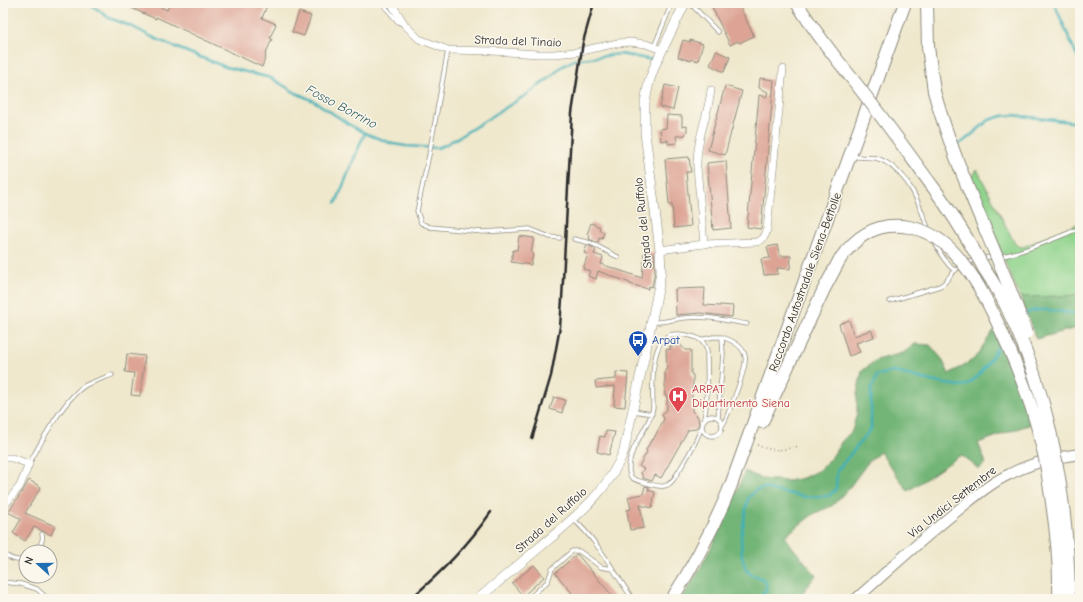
<svg xmlns="http://www.w3.org/2000/svg" width="1083" height="602" viewBox="0 0 1083 602" font-family="'Comic Neue',sans-serif">
<style>
.green{fill:#8fd38b;stroke:#5d7f5b}
.forest{fill:#73b577;stroke:#4f7051}
.lines{fill:none;stroke-linecap:round;stroke-linejoin:round}
.stream{stroke:#3fb0b8;stroke-width:2.5}
.building{fill:#dda495}
.service-casing{stroke:#8d8a7c;stroke-width:5}
.minor-casing{stroke:#8d8a7c;stroke-width:8}
.tertiary-casing{stroke:#8d8a7c;stroke-width:10}
.secondary-casing{stroke:#8d8a7c;stroke-width:12}
.trunk-casing{stroke:#8d8a7c;stroke-width:14}
.path{stroke:#8d8a7c;stroke-width:1.5;stroke-dasharray:1 3;stroke-linecap:butt}
.service{stroke:#fff;stroke-width:3.5}
.minor{stroke:#fff;stroke-width:7}
.tertiary{stroke:#fff;stroke-width:9}
.secondary{stroke:#fff;stroke-width:10}
.trunk{stroke:#fff;stroke-width:12}
.rail{stroke:#2b2b2b;stroke-width:2.5}
.trunk-bridge-casing{stroke:#8d8a7c;stroke-width:14;stroke-linecap:butt}
.trunk-bridge{stroke:#fff;stroke-width:12}
.labels{text-anchor:middle;stroke-width:3;stroke-linejoin:round;paint-order:stroke}
.street-label{font-size:12px;fill:#2b2b2b;stroke:#fbf7ec}
.transit-label{font-size:12px;fill:#164399;stroke:#fbf7ec;text-anchor:start}
.health-label{font-size:12px;fill:#be3a42;stroke:#fbf7ec;text-anchor:start}
.water-label{font-size:13px;font-style:italic;fill:#336063;stroke:#fbf7ec}
</style>
<rect width="100%" height="100%" fill="#fbf7ec"/>
<filter id="ink" filterUnits="userSpaceOnUse"><feTurbulence type="fractalNoise" baseFrequency=".025" numOctaves="2"/><feDisplacementMap in="SourceGraphic" scale="8" xChannelSelector="R" yChannelSelector="G"/><feConvolveMatrix kernelMatrix="1 2 1 2 8 2 1 2 1" color-interpolation-filters="sRGB"/></filter>
<filter id="wash" filterUnits="userSpaceOnUse"><feTurbulence type="fractalNoise" baseFrequency=".012" numOctaves="4" result="noise"/><feDisplacementMap in="SourceGraphic" scale="16" xChannelSelector="R" yChannelSelector="G"/><feGaussianBlur stdDeviation="0.9" result="paint"/><feColorMatrix in="noise" values="0 0 0 0 0 0 0 0 0 0 0 0 0 0 0 0 0 1.4 0 .05"/><feComposite in="paint" operator="in"/></filter>
<g filter="url(#wash)">
<rect width="100%" height="100%" fill="#efe8cd"/>
<path class="green" d="M977,169L1015,244L1018,246L1023,247L1080,223V294L1067,296L1020,297L971,180Z"/>
<path class="forest" d="M1080,294V327L1036,339L1020,297L1067,296Z
M994,330L1016,380L1031,424L978,443L986,463L979,469L961,455L908,491L880,452L869,461L849,488L832,506L815,513L785,536L793,548L816,575L801,595L792,599H681C708,560 727,515 745,471L762,479L788,481L803,478L821,469L832,457L842,441L852,431L857,413V395L862,371L876,360L903,353L915,344L930,345L942,359L949,374L974,359Z"/>
<g class="lines">
<path class="stream" d="M85,3L97,9L109,18L133,27L152,37L182,50L226,67L271,78L296,93L314,101L350,125L367,134L393,144L406,146L437,148L445,145L462,135L526,95L551,77L561,67L574,60L620,54L653,60
M1054,3L1080,63
M956,146L964,141L989,120L1002,116L1013,115L1080,123
M336,203L360,144L365,133
M1023,315C1039,305 1060,312 1077,314L1080,313
M757,599L766,590V582L761,578L752,575L746,570L742,556L741,537L748,498L756,490L763,488L806,497L829,496L836,489L837,471L871,429V389L877,376L886,373L896,372C909,375 955,389 966,385C979,379 994,354 1001,342"/>
</g>
<g id="blocks">
<path class="building" d="M120,3H153L167,10L170,3H242L249,6L251,3H268L262,18L276,24L270,38L272,39L265,55L266,56L262,67L156,17V19Z
M710,3H738L754,36L739,43L738,41L730,45Z
M299,12L311,16L304,36L292,32Z
M683,40L690,42V40L703,44L698,61L692,59L691,61L678,57Z
M716,51L730,57L724,72L710,65Z
M760,78L774,80L761,229L747,227L759,95L766,97L768,92L759,88Z
M665,85L678,88L673,110L660,107Z
M725,86L742,91L725,155L708,150Z
M667,115L682,116V127L687,126V131L685,135L676,136L677,143L668,144V140L661,141L660,129L666,128Z
M689,157L691,172H686L691,226L674,228L672,205H669L665,159Z
M726,161L731,228L713,230L707,163Z
M591,223L600,227L599,230L604,232L602,239L599,238L598,243L589,239L590,235L587,234Z
M519,236L534,238L531,253H533L531,265L511,262L513,250H517Z
M587,245L596,249L594,254L603,257L601,264L642,278L644,253H654L655,271L652,287L649,286L648,289L630,284V283L598,271L596,279L588,276L590,271L583,269L588,254L584,253Z
M777,245L780,256H791L790,269L777,268L778,274L764,275L761,259L770,258L767,247Z
M705,288L704,305L720,306V305L733,306L732,317L700,313L676,315L675,289Z
M849,320L854,336L871,330L874,337L856,343L860,352L849,356L839,324Z
M678,342L685,350H691V374L693,375V387H692V411L698,417L699,424L695,429L688,430L661,478L655,475L652,481L643,478L641,473L644,469L639,466L647,452L646,450L652,439L653,440L664,419L662,414L667,410V396H665V370H667L666,349L670,350V346H677Z
M127,354L145,356L140,396L131,395L134,373L125,372Z
M616,372L628,373L625,407L614,406L615,386L596,388L595,381L616,379Z
M554,397L565,400L562,413L550,409Z
M606,431L615,432L609,455L597,452L600,436L605,437Z
M29,480L41,487L25,513L55,526L51,535L34,527L25,541L13,533L21,519L8,512L24,489Z
M645,486L649,487L648,490L655,492L652,508L640,505L644,528L630,530L627,510L631,509L628,497L643,494Z
M577,554L615,599H577L555,573Z
M534,565L544,577L523,596L512,583Z"/>
</g>
</g>
<g filter="url(#ink)">
<use href="#blocks" fill-opacity="0" stroke="#8d8a7c" stroke-width="1"/>
<g class="lines">
<g class="service-casing">
<path id="service" d="M382,3L398,22L402,24
M690,3L718,32
M654,47L672,3
M448,50L429,155L417,211L421,223L430,227L483,232L530,229L550,237L560,238
M851,156C859,158 868,157 876,158C884,160 891,165 897,171C916,189 919,207 929,230
M574,239L591,243L618,257
M935,243C941,254 945,263 955,271
M890,301L940,286C946,283 948,279 952,273C957,267 967,263 974,260C985,256 996,258 1007,255C1032,249 1057,238 1080,228
M653,322C664,323 673,319 684,318C705,315 727,321 747,324
M679,334C692,336 702,336 707,350C707,374 709,399 703,423C698,439 689,455 680,469C676,475 672,485 664,486C657,487 650,484 643,482C636,480 629,479 629,470C628,446 649,430 653,408C653,390 649,343 670,335C673,334 676,334 679,334Z
M700,340L713,337H722
M634,411L652,414
M702 426a10 10 0 1 1 20 0a10 10 0 1 1-20 0Z
M718,418L723,354L722,337C731,340 743,346 745,356C748,366 730,409 725,421L722,426
M29,464C41,442 65,397 86,385C94,381 104,378 112,375
M573,519C597,540 612,569 630,595L631,599
M34,552C39,546 44,542 42,534
M3,553C10,559 18,562 26,559
M3,582L21,584L37,589L48,599
M528,599L548,581L552,569L572,551H579L601,567L612,569"/>
</g>
<g class="minor-casing">
<path id="minor" d="M391,3L405,25L419,39L448,50L492,51L538,54H554L576,52L618,43L630,42L646,44L662,50
M704,244L697,167C696,140 708,116 711,90
M660,250L704,244L757,242C767,239 767,229 768,220L783,69
M3,458H12L29,464L20,486L3,507"/>
</g>
<g class="tertiary-casing">
<path id="tertiary" d="M478,599C499,581 520,564 541,546C573,519 610,491 624,450L645,354L658,290L661,271L660,250L645,133V102L649,82L655,65L685,3"/>
</g>
<g class="secondary-casing">
<path id="secondary" d="M856,599C891,568 925,536 962,507C977,495 992,482 1010,474C1031,463 1056,457 1080,454"/>
</g>
<g class="trunk-casing">
<path id="trunk" d="M927,3L928,47L934,91
M762,422L824,289L840,259
M672,599C695,563 715,525 731,485L905,3"/>
</g>
<path class="path" d="M757,445C772,452 784,450 799,446"/>
<use href="#service" class="service"/>
<use href="#minor" class="minor"/>
<use href="#tertiary" class="tertiary"/>
<use href="#secondary" class="secondary"/>
<use href="#trunk" class="trunk"/>
<path class="rail" d="M532,439L551,376L560,327L562,299L572,113L583,42L594,3
M410,599C440,574 468,545 491,512"/>
<g class="trunk-bridge-casing">
<path id="trunk-bridge" d="M797,3C814,32 836,58 857,85C883,118 908,153 933,187C953,214 969,241 985,270C993,282 1001,295 1007,308C1051,397 1068,501 1069,599
M934,91C944,128 958,164 973,200C991,244 1011,288 1026,333
M840,259C857,235 878,221 909,227C930,231 948,244 961,261C977,280 989,304 999,326C1017,365 1033,404 1042,446C1046,460 1048,475 1050,490C1056,526 1060,563 1059,599"/>
</g>
<use href="#trunk-bridge" class="trunk-bridge"/>
</g>
</g>
<defs>
<g id="bus-pin" transform="scale(1)"><path d="M0 17L-7.5 6A9.5 9.5 0 1 1 7.5 6Z" fill="#1a4fb4" stroke="#fbf7ec"/><path d="M-5-6H5V4H4V6H2V4H-2V6H-4V4H-5ZM-3.5-4V0h7V-4ZM-3.5 1.2v1.5H-2V1.2ZM2 1.2v1.5H3.5V1.2Z" fill="#fff"/></g>
<g id="hospital-pin" transform="scale(1)"><path d="M0 17L-7.5 6A9.5 9.5 0 1 1 7.5 6Z" fill="#e0444e" stroke="#fbf7ec"/><path d="M-5-5h3v3.5h4V-5h3V5h-3V1.5h-4V5h-3Z" fill="#fff"/></g>
</defs>
<g fill-rule="evenodd">
<use href="#bus-pin" x="638" y="340"/>
<use href="#hospital-pin" x="678" y="396"/>
</g>
<g class="labels">
<g class="street-label">
<text transform="translate(518 41) rotate(2)" y="4">Strada del Tinaio</text>
<text transform="translate(643 223) rotate(-96)" y="4">Strada del Ruffolo</text>
<text transform="translate(805 282) rotate(-70)" y="4">Raccordo Autostradale Siena-Bettolle</text>
<text transform="translate(952 502) rotate(-38)" y="4">Via Undici Settembre</text>
<text transform="translate(551 520) rotate(-42)" y="4">Strada del Ruffolo</text>
</g>
<g class="transit-label">
<text x="652" y="344">Arpat</text>
</g>
<g class="health-label">
<text x="692" y="393">ARPAT<tspan x="692" dy="14">Dipartimento Siena</tspan></text>
</g>
<g class="water-label">
<text transform="translate(342 106) rotate(28)" y="5">Fosso Borrino</text>
</g>
</g>
<rect width="1083" height="602" fill="none" stroke="#fbf7ec" stroke-width="16"/>
<g transform="translate(38 564) rotate(291)"><circle r="19" fill="#fbf7ec" stroke="#a8a59f"/>
<path d="M0-3L7 15L0 10L-7 15Z" fill="#1f6fb2"/>
<text y="-6" font-size="11" font-weight="bold" text-anchor="middle" fill="#2b2b2b">N</text>
</g>
</svg>
